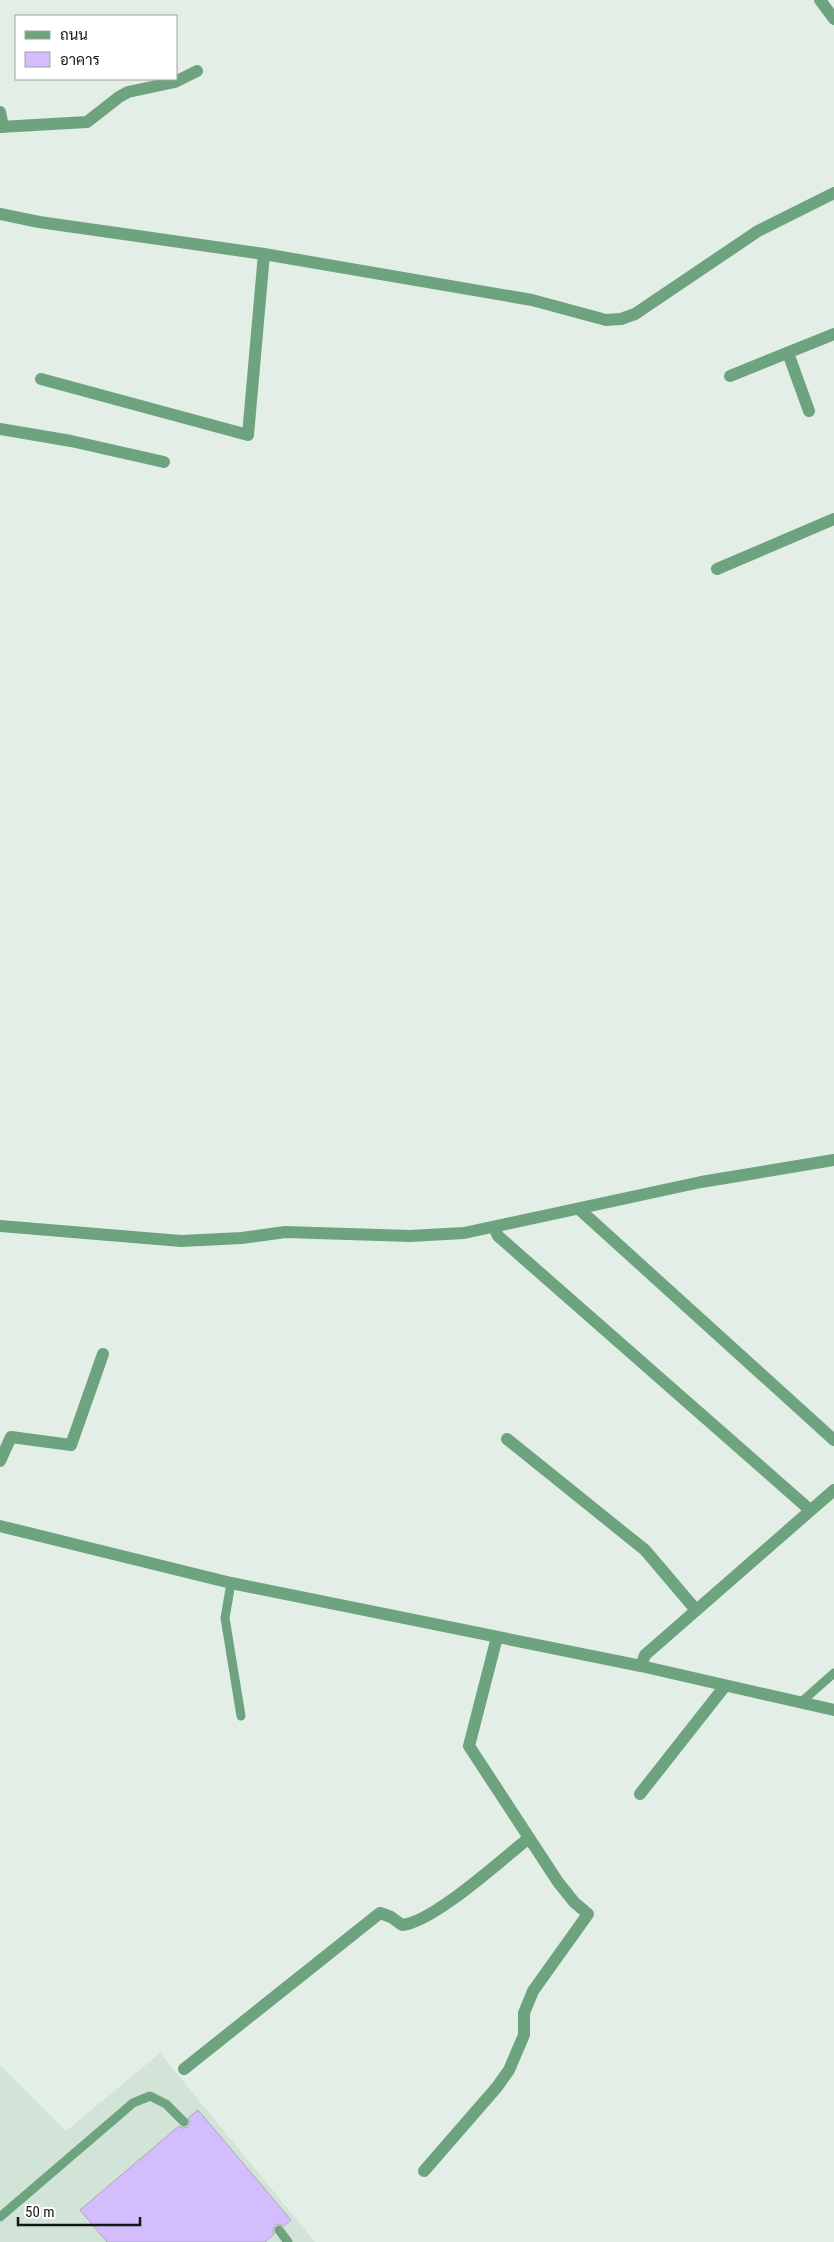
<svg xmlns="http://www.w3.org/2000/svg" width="834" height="2242" viewBox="0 0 834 2242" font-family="'Roboto Condensed',Sarabun,sans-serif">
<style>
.built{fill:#d2e4d7}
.building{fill:#d3bdfc;stroke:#aca9b3}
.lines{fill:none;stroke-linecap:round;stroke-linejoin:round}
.service{stroke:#6ea37f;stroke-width:9}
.minor{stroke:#6ea37f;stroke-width:12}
.tertiary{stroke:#6ea37f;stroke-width:12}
</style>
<rect width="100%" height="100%" fill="#e3eee6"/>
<path class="built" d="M160,2053L315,2242H0V2065L66,2131Z"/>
<path class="building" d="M198,2110L291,2220L284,2226L279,2224L275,2225L273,2230L274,2234L265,2242H107L80,2210L179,2126L183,2128L188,2127L190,2123L188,2118Z"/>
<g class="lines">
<path class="service" d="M231,1583L225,1618L241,1716
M800,1703L834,1673
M0,2217L133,2103L150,2096L166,2104L184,2122
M279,2230L288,2242"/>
<path class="minor" d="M820,0L834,19
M0,112L3,127
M0,127L87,122L119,97L128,92L175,82L197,71
M0,214L39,222L264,254L532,300L606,320L621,319L635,314L758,231L834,193
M788,353L809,411
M730,376L834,334
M41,379L248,435L264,254
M0,429L71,441L164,462
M717,569L834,519
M579,1209L834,1440
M0,1226L181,1241L242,1238L285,1232L410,1236L464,1233L701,1182L834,1160
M494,1227L498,1236L810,1510
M507,1439L645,1550L696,1610
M0,1461L11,1437L71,1445L103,1354
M641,1666L645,1655L834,1490
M640,1794L725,1686
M184,2069L380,1913L391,1917L402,1925C434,1922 502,1859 529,1838
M424,2171L497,2087L509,2070L524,2035V2013L533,1991L588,1914L574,1902L558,1882L469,1746L497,1637"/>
<path class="tertiary" d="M0,1526L231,1583L641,1666L834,1710"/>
</g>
<rect x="15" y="15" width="162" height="65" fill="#ffffff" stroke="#a1a2a1"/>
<rect x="25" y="31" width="25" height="8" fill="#6ea37f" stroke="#a1a2a1"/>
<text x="60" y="40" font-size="15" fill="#131714">ถนน</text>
<rect x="25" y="52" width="25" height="15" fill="#d3bdfc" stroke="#a1a2a1"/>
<text x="60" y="65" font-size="15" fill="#131714">อาคาร</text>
<path d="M18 2217v8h122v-8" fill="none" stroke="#131714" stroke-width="2.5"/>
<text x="25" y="2217" font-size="15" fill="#131714" stroke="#ffffff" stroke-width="4" paint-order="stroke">50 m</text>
</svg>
